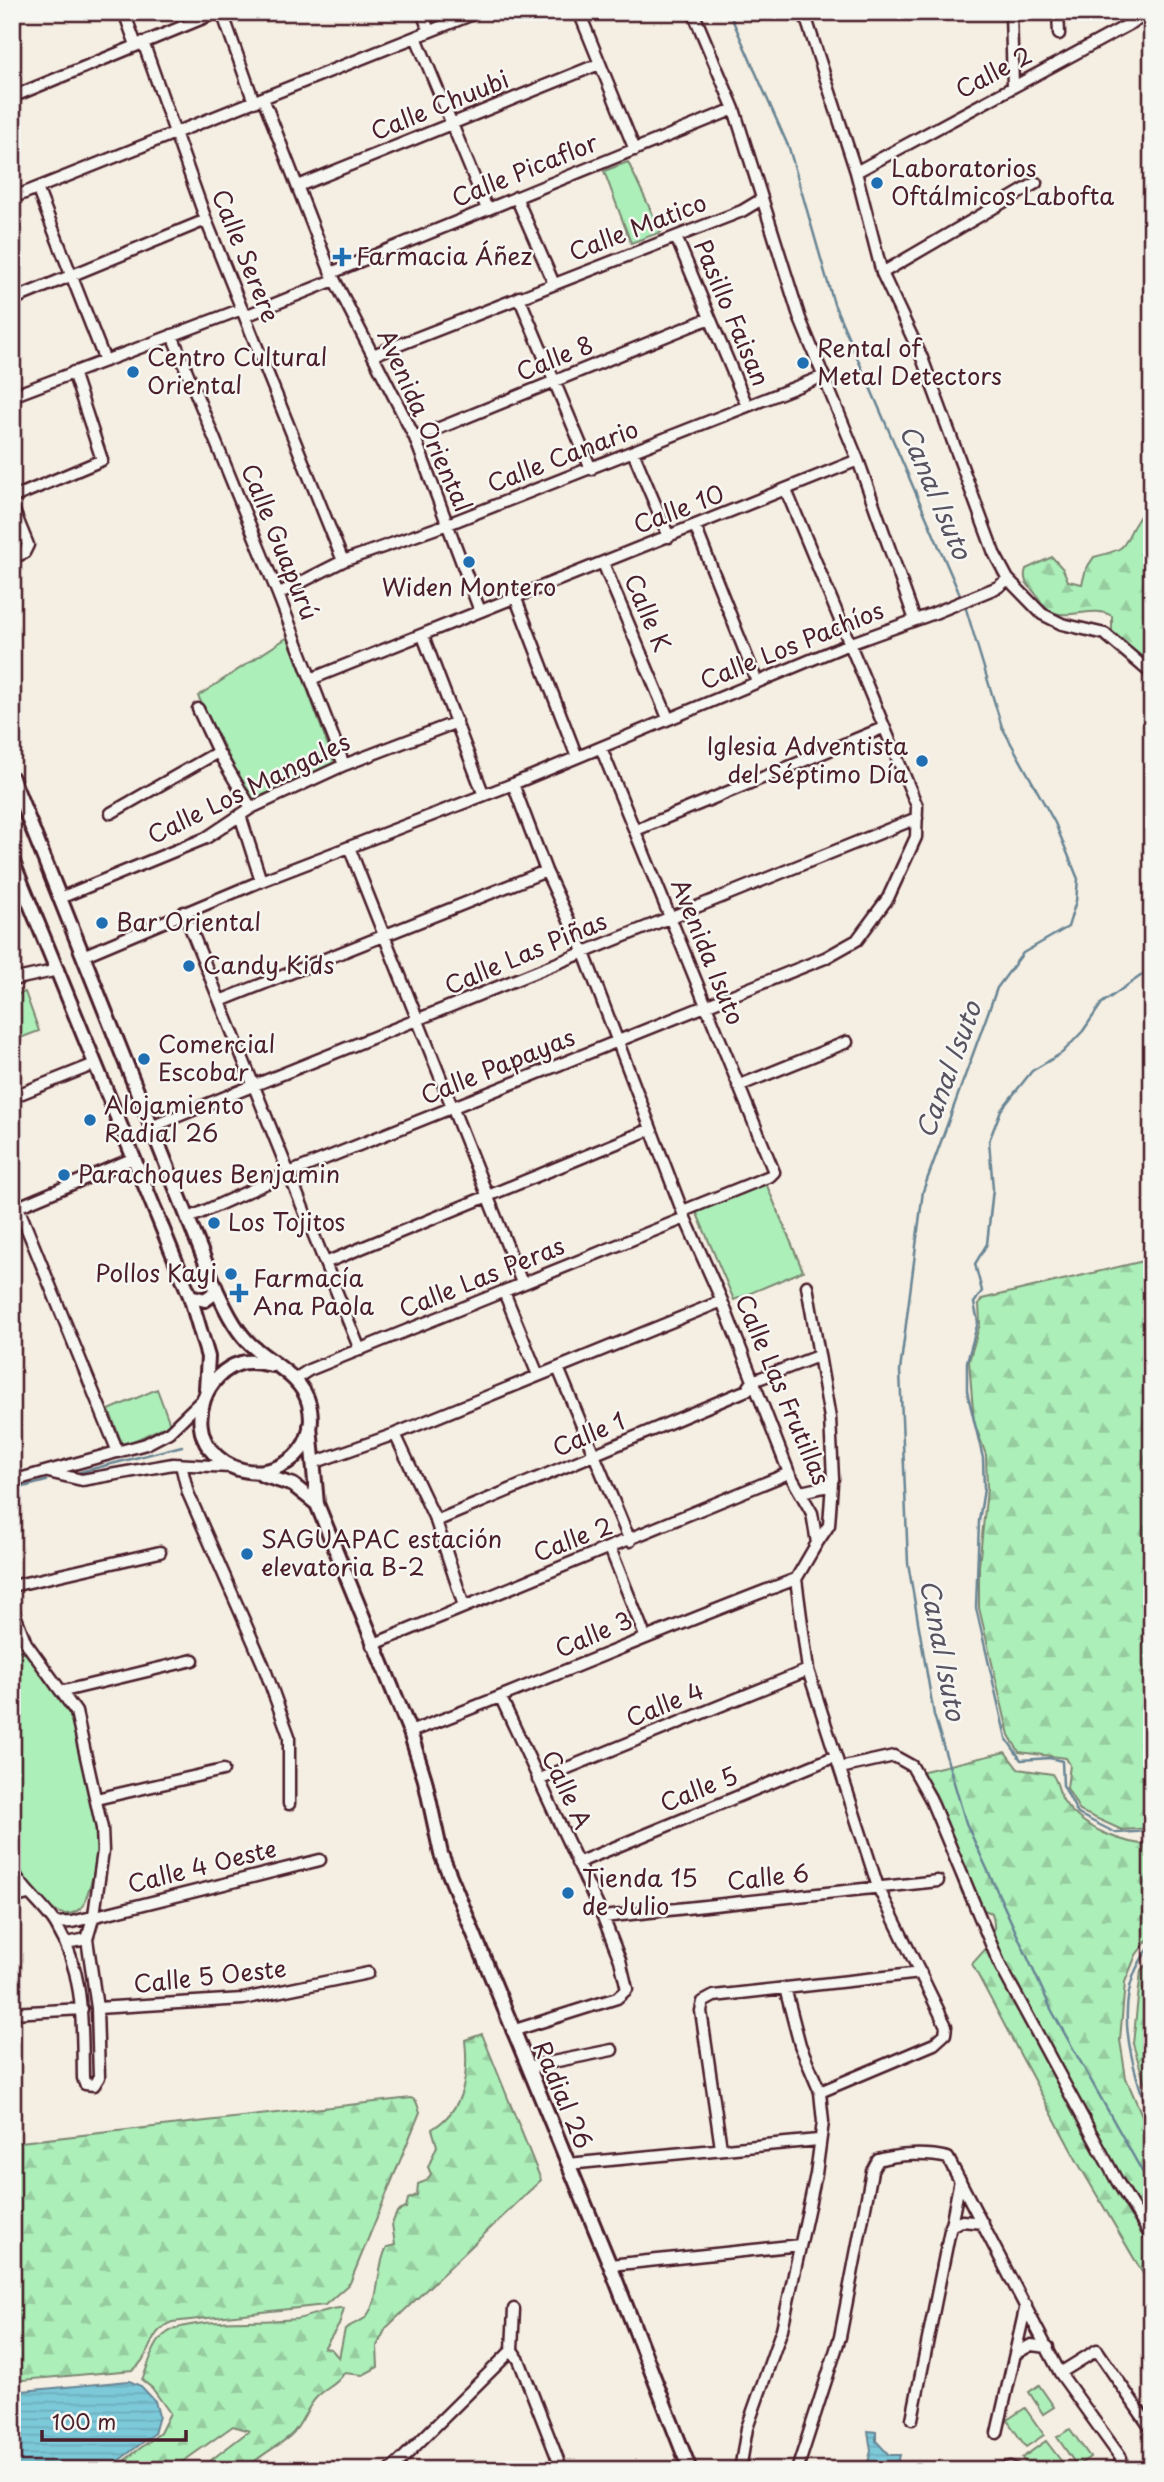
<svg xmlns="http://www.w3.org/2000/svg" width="1164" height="2482" viewBox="0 0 1164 2482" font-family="'Playpen Sans',sans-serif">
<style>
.forest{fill:url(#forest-firs);stroke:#7b8772;stroke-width:2}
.park{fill:#acefb9;stroke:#7b8772;stroke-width:2}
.water{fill:url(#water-rules);stroke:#688594;stroke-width:2}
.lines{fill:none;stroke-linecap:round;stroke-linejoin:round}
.stream{stroke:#688594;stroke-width:2.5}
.minor-casing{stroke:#4a1f2b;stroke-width:15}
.major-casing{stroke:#4a1f2b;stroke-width:18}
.minor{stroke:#f6f6f2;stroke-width:10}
.major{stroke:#f6f6f2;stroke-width:12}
.poi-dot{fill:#1f6fb2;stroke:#f6f6f2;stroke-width:2.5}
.labels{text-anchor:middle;stroke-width:5;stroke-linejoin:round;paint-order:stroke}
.street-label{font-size:24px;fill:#4a1f2b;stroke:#f6f6f2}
.poi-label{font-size:24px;fill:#4a1f2b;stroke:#f6f6f2;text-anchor:start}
.water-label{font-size:26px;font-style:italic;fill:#595260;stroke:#f6f6f2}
</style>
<defs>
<pattern id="forest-firs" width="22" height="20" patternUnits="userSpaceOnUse" patternTransform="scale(1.75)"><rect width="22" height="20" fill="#acefb9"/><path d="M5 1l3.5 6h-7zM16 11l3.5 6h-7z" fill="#96cc9f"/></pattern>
<pattern id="water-rules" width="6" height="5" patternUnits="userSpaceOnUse" patternTransform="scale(1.75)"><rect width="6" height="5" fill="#7cc9da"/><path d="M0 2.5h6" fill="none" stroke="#6dacbb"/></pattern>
</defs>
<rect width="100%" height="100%" fill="#f5eee2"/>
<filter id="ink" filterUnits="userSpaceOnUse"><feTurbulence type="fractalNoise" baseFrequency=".0143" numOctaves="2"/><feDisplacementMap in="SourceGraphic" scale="14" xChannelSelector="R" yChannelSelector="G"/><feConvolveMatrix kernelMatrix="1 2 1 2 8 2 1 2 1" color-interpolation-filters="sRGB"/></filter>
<g filter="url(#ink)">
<path class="forest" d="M1152,500V670L1112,634V616C1093,604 1068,622 1048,610C1043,606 1039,598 1035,593C1028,585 1022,580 1026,569L1052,557L1063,569L1068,581L1082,584L1086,569L1094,557C1134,547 1119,547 1138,519C1142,512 1148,507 1152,500Z
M1152,1259V1828L1122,1830L1080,1811L1067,1788L1070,1765L1066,1758L1019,1752L1009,1735L979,1608V1566L987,1489L986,1455L974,1422L969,1361L980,1324L979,1304L982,1299Z
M1005,1752L1018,1769L1052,1774C1059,1783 1058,1794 1065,1803C1082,1828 1123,1844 1152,1845V1934L1136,1955L1125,1982L1120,2040L1126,2078L1152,2139V2289L1078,2163L972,1964C989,1945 999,1939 992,1913L970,1905L962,1893L920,1772Z
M1152,1960V2107L1133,2044L1141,1970Z
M482,2034L541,2180L386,2328L377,2346L378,2367L363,2375L344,2373C338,2385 325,2388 316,2398C307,2407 303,2422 293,2433C281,2446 257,2455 247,2470H198L249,2431L233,2426L171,2470H112L160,2433L170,2413L152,2388L142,2380C149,2365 153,2342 167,2333C190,2317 266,2323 297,2319C309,2317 334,2306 344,2308L339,2325L324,2348L331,2349L339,2358L345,2329C351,2324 360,2322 365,2318C382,2299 375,2268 387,2247L395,2245L392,2224L397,2212L406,2208L408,2199L417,2195L418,2184L426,2181L431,2174L428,2167L437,2146L432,2129C464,2110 469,2076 465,2040Z
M411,2098L416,2101L420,2112L350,2283L325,2305L172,2322C148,2331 152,2357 133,2370L12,2381V2143Z"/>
<path class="park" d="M628,162L661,232L631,243L604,171Z
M288,637L334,762L331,767L251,800L198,696Z
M25,992L39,1031L12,1041V996Z
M765,1181L803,1271L734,1300L695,1209Z
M157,1389L170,1424L123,1446L109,1410Z
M21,1650L28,1654C38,1669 51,1682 60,1697C80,1727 102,1817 98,1853C96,1870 89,1888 84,1905C55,1937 22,1876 12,1853V1651Z
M1039,2385L1054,2407L1043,2414L1029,2392Z
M1025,2408L1044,2435L1026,2447L1007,2420Z
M1070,2429L1090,2457L1077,2466L1057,2437Z
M1046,2441L1068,2470H1031L1022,2458Z"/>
<path class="water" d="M129,2381L141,2386L155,2401L159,2416L154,2434L106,2470H12V2392Z
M868,2431L876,2432V2441L889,2455H900L898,2463H882L875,2470H866L871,2451Z"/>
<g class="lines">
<path class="stream" d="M729,12L789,148L834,304L966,609L1002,727L1055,823L1078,879L1076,901L1068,927L1023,953L997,988L923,1191L900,1371L908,1563L934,1715L966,1823L1052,2011L1152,2189
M1152,968L1102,1003L1083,1031L1062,1053L1032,1071L1001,1110L989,1141L993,1189L987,1244L975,1264L982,1291L974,1303L978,1322L967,1362V1391L983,1458L984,1489L979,1521L976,1608L1006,1738L1021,1760L1050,1758L1062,1761L1063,1785L1078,1814L1116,1833L1152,1831
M80,1472L182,1446
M12,1490L46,1481
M1152,1945C1107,1995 1132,2067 1152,2123"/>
<g class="minor-casing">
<path id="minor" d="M124,12L136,45
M222,12L254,102
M422,12L429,31
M579,12L635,150
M693,12L734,109L800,319L858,460L915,620
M804,12L856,172L882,273L922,358L994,553L1008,579L1042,614L1062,624L1105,634L1152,674
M1011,12L1013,87
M1058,12L1059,34
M416,37L487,209
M143,42L206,220L343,561
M12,97L218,12
M263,98L331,273L415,438L480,611
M856,172L1152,12
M298,186L599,64
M37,188L105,361
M516,197L554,284
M12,198L478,12
M676,237L747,406
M331,273L734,109
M882,273L1036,183
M519,297L591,469
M12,300L206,220
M245,316L334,280
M172,335L278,594L344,765
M373,355L742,211L762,199
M12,396L242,309
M415,438L710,318
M633,452L669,537
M12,498L102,460L73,372
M12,506L28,545L24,553L12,558
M695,526L757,682
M603,563L668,718
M278,594L343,561L448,524L824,376
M516,599L577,757
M423,636L483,793
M311,679L858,460
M198,709L218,752L251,808
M601,748L774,1172L770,1176L683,1211
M513,784L546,871L584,953L685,1218L722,1301L789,1473L812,1513L817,1543L796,1579
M111,813L218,752
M240,815L261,881
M636,830L883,728
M349,847L522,1283
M60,898L206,838L251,808L344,765L457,722
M184,912L360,1350
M85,955L261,881L513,784L849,644L932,614L998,587L1008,579
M12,980L58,970
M220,1001L546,871
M738,1086L847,1042
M12,1097L95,1064
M151,1127L917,818
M18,1207L118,1452
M13,1209L134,1158
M187,1219L289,1173L825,958L857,940L888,898L916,837L917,806L786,490
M325,1263L651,1129
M504,1292L538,1375
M558,1368L630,1541
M295,1379L309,1370L685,1218
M395,1434L436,1521L464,1606
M316,1462L395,1434L722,1301
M181,1465L188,1493L263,1664L289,1736V1804
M12,1468L17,1480
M48,1472L82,1480L173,1464L230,1467
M12,1481L146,1444L169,1432L203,1399
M801,1492L828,1486L833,1479L830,1418L807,1286
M436,1521L747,1390L753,1381L818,1356
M817,1543L829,1525L832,1483
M610,1548L645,1636
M796,1579L808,1670L878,1887L946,2026L945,2034L934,2044L820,2092
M12,1586L160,1552
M12,1607L26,1643L76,1712L102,1828L103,1851L94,1915L87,1939L97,2008L99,2077L94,2085L85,2084L83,2078C82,2025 85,1973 56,1925C44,1905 24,1892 12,1870
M372,1645L789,1473
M64,1691L193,1660
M501,1698L603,1917L620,1960L627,1989L617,1998L512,2031
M410,1732C539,1683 666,1628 796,1579
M840,1768L894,1756L912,1766L930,1798L999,1963L1117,2181L1152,2238
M538,1780L808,1670
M96,1799L223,1770
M577,1863L836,1756
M12,1898L28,1894
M603,1917L938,1881
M55,1923L72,1922L320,1860
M66,1943L87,1939
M97,2008L243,1999L368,1973
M12,2013L82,2009
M528,2067L612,2050
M721,2148L701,2011L703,2002L714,1996L921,1973
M568,2164L818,2140
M950,2226L962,2221L983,2223
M610,2265L800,2245
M512,2350L519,2360L562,2470
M1015,2354L1031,2345L1048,2347
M1060,2373L1097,2350L1152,2430
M912,2419L960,2180
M997,2433L1026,2305
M391,2470L512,2350L514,2309
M740,2470L747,2428L782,2329L816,2174L823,2122L820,2092L800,2045L785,1988
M797,2470L840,2337L872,2171L878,2160C898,2154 927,2153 948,2158L1060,2373L1121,2458L1119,2470
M997,2470L1010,2467L1016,2470"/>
</g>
<g class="major-casing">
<path id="major" d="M12,778L217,1291C225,1308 234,1327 247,1341C267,1362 302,1375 309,1404C324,1464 247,1496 210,1449C188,1420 206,1373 241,1363C251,1360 262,1363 272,1365
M12,860L190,1296L208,1357L206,1389
M190,1296L205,1300L217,1291
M310,1426L317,1504L410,1732L425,1780L441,1854L610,2265L690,2470
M262,1475L293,1485L317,1504"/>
</g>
<use href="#minor" class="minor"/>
<use href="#major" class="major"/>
</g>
</g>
<g class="poi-dot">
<circle cx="877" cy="183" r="7"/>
<path d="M338.5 246.5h7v7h7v7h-7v7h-7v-7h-7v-7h7z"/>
<circle cx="803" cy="363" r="7"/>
<circle cx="133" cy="372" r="7"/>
<circle cx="469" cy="562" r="7"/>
<circle cx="922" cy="761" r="7"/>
<circle cx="102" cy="923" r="7"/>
<circle cx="189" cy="966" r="7"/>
<circle cx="144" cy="1059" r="7"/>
<circle cx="90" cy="1120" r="7"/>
<circle cx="64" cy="1175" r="7"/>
<circle cx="214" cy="1223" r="7"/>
<circle cx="231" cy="1274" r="7"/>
<path d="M235.5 1282.5h7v7h7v7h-7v7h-7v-7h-7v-7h7z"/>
<circle cx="247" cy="1554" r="7"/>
<circle cx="568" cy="1893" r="7"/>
</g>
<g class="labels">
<g class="street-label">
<text transform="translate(994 73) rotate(-28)" y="8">Calle 2</text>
<text transform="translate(440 106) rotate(-22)" y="8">Calle Chuubi</text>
<text transform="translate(525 171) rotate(-22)" y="8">Calle Picaflor</text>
<text transform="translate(638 228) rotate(-21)" y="8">Calle Matico</text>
<text transform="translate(245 256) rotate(68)" y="8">Calle Serere</text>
<text transform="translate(731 313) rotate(67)" y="8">Pasillo Faisan</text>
<text transform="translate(555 359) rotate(-22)" y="8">Calle 8</text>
<text transform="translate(424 421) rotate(66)" y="8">Avenida Oriental</text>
<text transform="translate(563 457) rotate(-21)" y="8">Calle Canario</text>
<text transform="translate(679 510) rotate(-21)" y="8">Calle 10</text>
<text transform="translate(279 542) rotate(68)" y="8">Calle Guapurú</text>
<text transform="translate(647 613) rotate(67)" y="8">Calle K</text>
<text transform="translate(792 646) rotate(-22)" y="8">Calle Los Pachíos</text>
<text transform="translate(249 789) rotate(-26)" y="8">Calle Los Mangales</text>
<text transform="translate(707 952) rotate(68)" y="8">Avenida Isuto</text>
<text transform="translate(526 954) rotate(-23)" y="8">Calle Las Piñas</text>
<text transform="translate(498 1067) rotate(-22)" y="8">Calle Papayas</text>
<text transform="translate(482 1278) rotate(-22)" y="8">Calle Las Peras</text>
<text transform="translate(782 1390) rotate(67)" y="8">Calle Las Frutillas</text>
<text transform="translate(589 1435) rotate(-23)" y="8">Calle 1</text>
<text transform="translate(573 1540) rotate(-21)" y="8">Calle 2</text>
<text transform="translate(594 1635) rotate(-23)" y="8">Calle 3</text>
<text transform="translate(665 1705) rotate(-22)" y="8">Calle 4</text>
<text transform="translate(566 1790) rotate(65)" y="8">Calle A</text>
<text transform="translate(699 1790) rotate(-22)" y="8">Calle 5</text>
<text transform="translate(202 1867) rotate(-14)" y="8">Calle 4 Oeste</text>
<text transform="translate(768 1878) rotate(-6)" y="8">Calle 6</text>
<text transform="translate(210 1977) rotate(-6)" y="8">Calle 5 Oeste</text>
<text transform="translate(562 2095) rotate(67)" y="8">Radial 26</text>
</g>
<g class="poi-label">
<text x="891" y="177">Laboratorios<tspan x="891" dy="28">Oftálmicos Labofta</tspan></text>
<text x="356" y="265">Farmacia Áñez</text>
<text x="817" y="357">Rental of<tspan x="817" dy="28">Metal Detectors</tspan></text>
<text x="147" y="366">Centro Cultural<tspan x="147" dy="28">Oriental</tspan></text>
<text x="469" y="596" text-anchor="middle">Widen Montero</text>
<text x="908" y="755" text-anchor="end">Iglesia Adventista<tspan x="908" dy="28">del Séptimo Día</tspan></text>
<text x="116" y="931">Bar Oriental</text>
<text x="203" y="974">Candy Kids</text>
<text x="158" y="1053">Comercial<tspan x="158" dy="28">Escobar</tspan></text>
<text x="104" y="1114">Alojamiento<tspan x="104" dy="28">Radial 26</tspan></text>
<text x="78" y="1183">Parachoques Benjamin</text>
<text x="228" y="1231">Los Tojitos</text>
<text x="217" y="1282" text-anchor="end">Pollos Kayi</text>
<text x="253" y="1287">Farmacía<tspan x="253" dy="28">Ana Paola</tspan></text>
<text x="261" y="1548">SAGUAPAC estación<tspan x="261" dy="28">elevatoria B-2</tspan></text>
<text x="582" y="1887">Tienda 15<tspan x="582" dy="28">de Julio</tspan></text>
</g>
<g class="water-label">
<text transform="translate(935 492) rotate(67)" y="9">Canal Isuto</text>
<text transform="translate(949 1070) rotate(-70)" y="9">Canal Isuto</text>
<text transform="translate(942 1650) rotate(79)" y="9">Canal Isuto</text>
</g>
</g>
<rect width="1164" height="2482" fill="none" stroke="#f6f6f2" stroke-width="42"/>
<rect x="21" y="21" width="1122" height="2440" fill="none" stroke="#4a1f2b" stroke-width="2.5" filter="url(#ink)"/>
<path d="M42 2430v10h144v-10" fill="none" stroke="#4a1f2b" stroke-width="3.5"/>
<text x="52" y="2430" font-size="21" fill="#4a1f2b" stroke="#f6f6f2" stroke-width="5" paint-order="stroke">100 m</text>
</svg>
